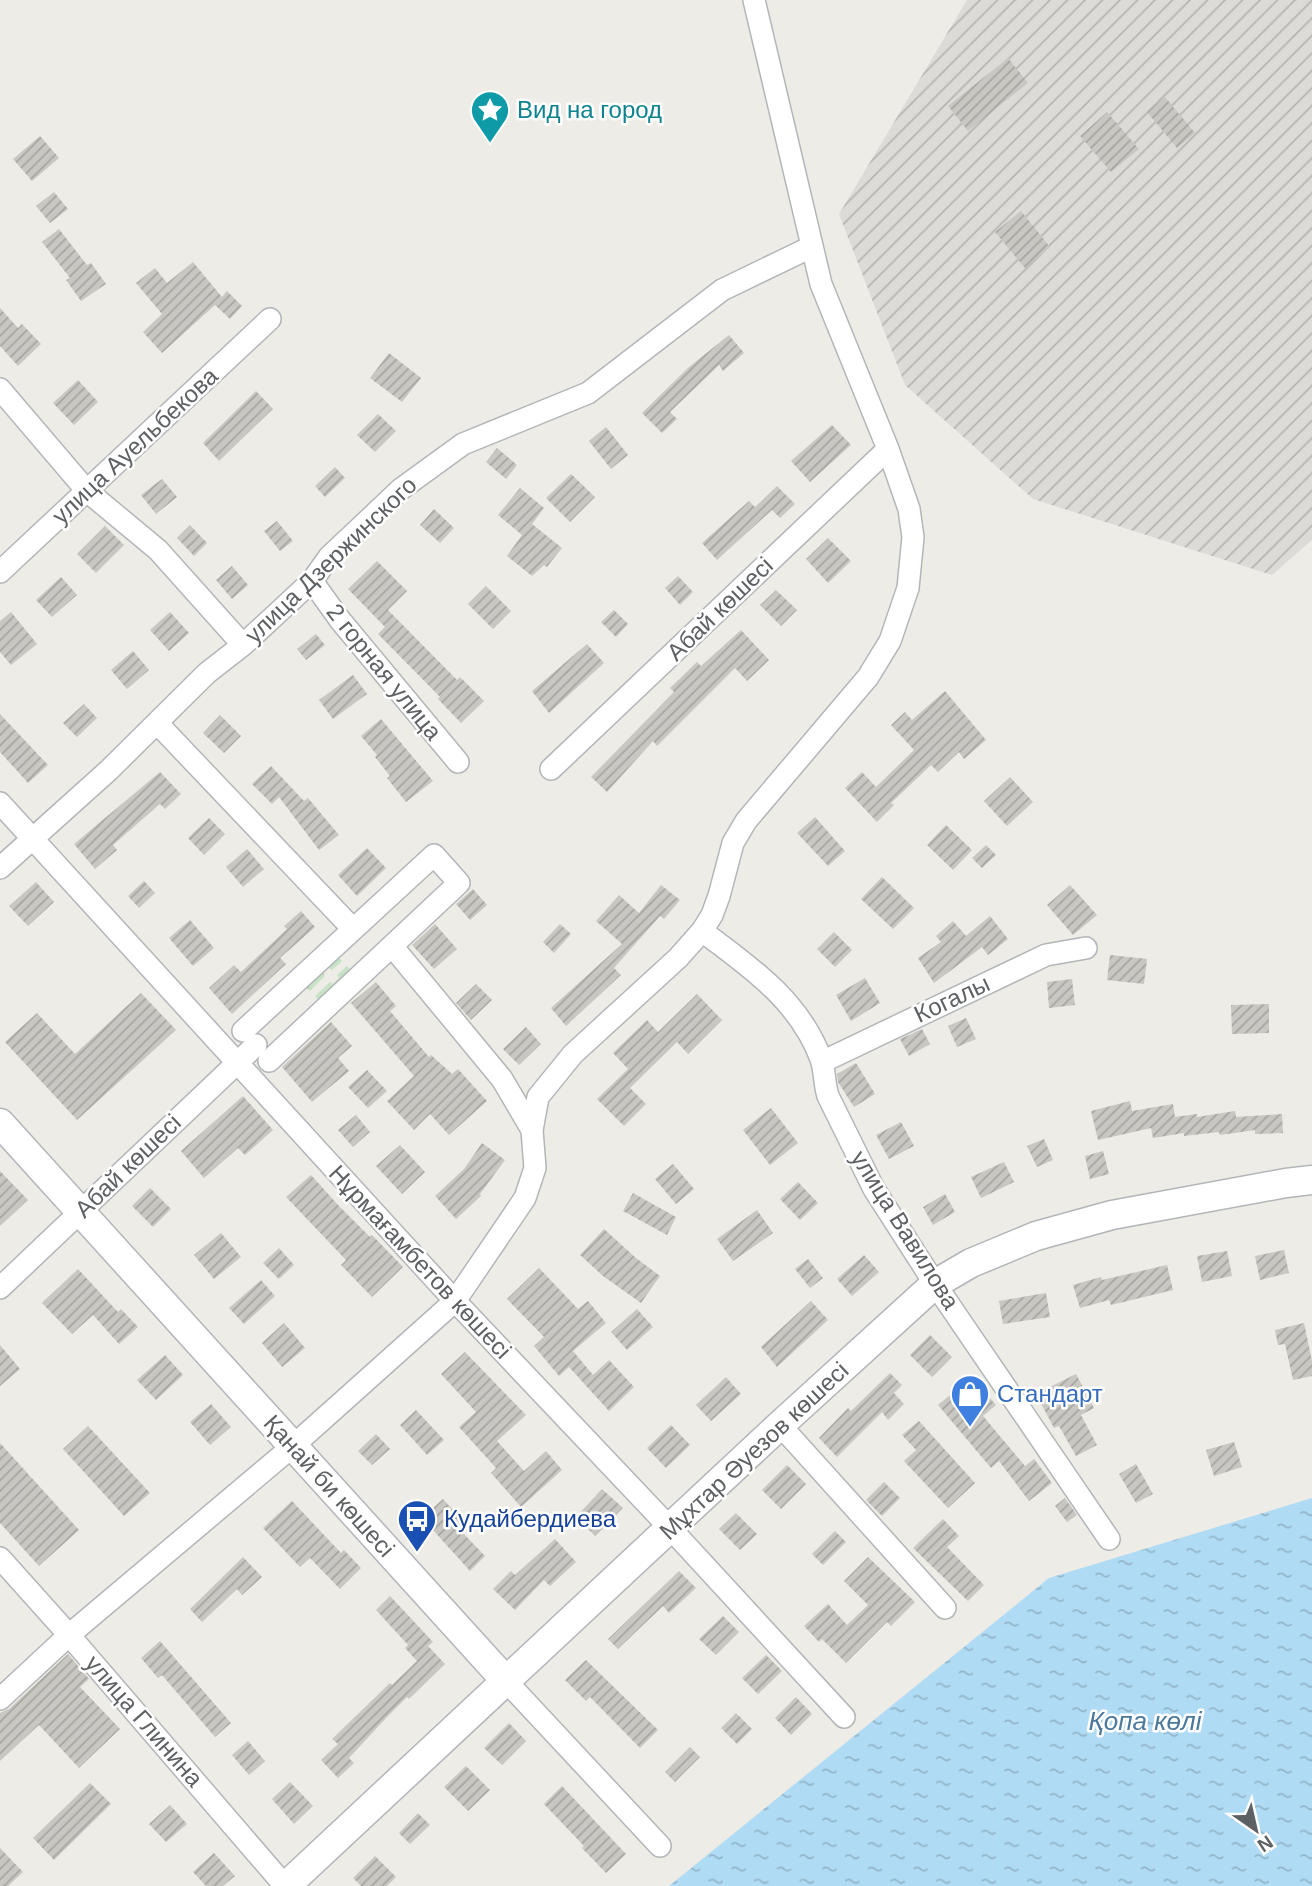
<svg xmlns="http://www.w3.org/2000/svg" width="1312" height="1886" viewBox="0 0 1312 1886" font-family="Helvetica,sans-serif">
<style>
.industrial{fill:url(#industrial-furrows)}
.grass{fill:url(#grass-tufts)}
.water{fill:url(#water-ripples)}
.building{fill:url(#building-hatch)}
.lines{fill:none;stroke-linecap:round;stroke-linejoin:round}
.street-casing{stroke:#b3b6b9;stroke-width:24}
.secondary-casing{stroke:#b2b5b9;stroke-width:31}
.street{stroke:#fff;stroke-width:21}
.secondary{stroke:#fff;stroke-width:28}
.labels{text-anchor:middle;stroke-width:5;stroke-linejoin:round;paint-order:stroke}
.culture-label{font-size:24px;fill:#0d838f;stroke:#fff;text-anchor:start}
.street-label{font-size:24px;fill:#5e6164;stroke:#fff}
.shop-label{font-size:24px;fill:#366cbe;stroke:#fff;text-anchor:start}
.transit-label{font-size:24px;fill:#164399;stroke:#fff;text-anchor:start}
.water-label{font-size:26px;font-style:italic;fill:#4b789c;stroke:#fff}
</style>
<defs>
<pattern id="industrial-furrows" width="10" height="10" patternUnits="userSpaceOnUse" patternTransform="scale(1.75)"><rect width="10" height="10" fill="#dddbd8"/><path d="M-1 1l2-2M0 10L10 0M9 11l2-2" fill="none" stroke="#b6b5b3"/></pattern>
<pattern id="grass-tufts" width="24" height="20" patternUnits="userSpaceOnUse" patternTransform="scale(1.75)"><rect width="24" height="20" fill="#c8e2c6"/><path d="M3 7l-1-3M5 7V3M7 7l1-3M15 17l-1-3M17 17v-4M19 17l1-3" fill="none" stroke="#a6bba4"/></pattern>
<pattern id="water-ripples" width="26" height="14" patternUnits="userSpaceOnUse" patternTransform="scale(1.75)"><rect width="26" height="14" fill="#b0dbf4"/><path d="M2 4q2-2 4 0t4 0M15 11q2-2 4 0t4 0" fill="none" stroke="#92b5c9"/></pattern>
<pattern id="building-hatch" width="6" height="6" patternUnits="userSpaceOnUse" patternTransform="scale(1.75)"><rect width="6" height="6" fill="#c9c7c2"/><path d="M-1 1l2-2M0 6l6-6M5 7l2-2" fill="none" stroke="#a6a5a1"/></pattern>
</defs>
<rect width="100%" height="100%" fill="#eeece6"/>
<path class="industrial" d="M967,0H1312V540L1272,575L1033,499L905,385L839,214Z"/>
<path class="grass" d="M335,953L342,961L332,970L329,968L323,973L325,976L310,991L302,983Z
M347,966L354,974L322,1004L315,996L330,982L333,984L339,978L337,975Z"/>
<path class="water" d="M1312,1498V1886H669L1049,1578Z"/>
<path class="building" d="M1008,58L1028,83L968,131L948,106Z
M1165,97L1195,133L1177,148L1147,112Z
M1107,112L1139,149L1111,172L1080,136Z
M40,136L59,158L32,181L13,159Z
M54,192L68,209L50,223L36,206Z
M1021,211L1050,247L1025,268L995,232Z
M59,229L87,265L91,263L106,284L81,301L66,280L70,278L42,242Z
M193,262L222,297L227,291L242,306L230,319L215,305L162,353L143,332L162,314L136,283L155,268L167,283Z
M0,308L18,328L22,324L41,344L18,366L0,346Z
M729,335L744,353L723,371L719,365L670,412L677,419L662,433L642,413L689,367Z
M389,353L421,378L402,402L370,378Z
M78,380L98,402L74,425L53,403Z
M256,391L273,409L219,461L203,443Z
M378,414L396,431L375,452L357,435Z
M832,425L851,445L810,482L791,461Z
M606,427L628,455L611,469L589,441Z
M497,448L517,465L506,479L486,462Z
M335,467L345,478L325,497L315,486Z
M571,474L595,497L570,522L546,498Z
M162,479L177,497L156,514L141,495Z
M777,486L795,504L780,518L772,510L717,560L702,543L749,501L755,507Z
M520,488L544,508L532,524L562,548L547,567L544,565L532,576L507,556L522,535L498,515Z
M434,509L454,528L440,543L420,525Z
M277,521L293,541L280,551L264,531Z
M190,525L207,543L194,556L177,538Z
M105,526L124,545L96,573L77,554Z
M828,538L851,561L828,583L806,559Z
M377,561L407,591L388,610L457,680L460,677L484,701L461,723L438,699L440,697L378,634L385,627L348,589Z
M232,566L248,585L232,599L216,580Z
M678,576L693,592L680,605L665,588Z
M61,577L77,595L52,617L36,600Z
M486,586L511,611L493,629L468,604Z
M776,590L797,610L781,626L760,605Z
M614,610L628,624L616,637L601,622Z
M11,612L37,644L11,665L0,652V621Z
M170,612L189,633L169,651L150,630Z
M741,630L769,660L747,681L735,668L657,746L653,741L607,792L591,777L674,692L670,688L697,662L701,666Z
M316,634L325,645L306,660L297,649Z
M587,644L604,663L549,713L532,691Z
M133,651L149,670L127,689L111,670Z
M353,675L367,694L333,719L319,700Z
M945,691L986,740L964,759L959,752L938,772L931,765L891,803L894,805L877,822L845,788L862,772L876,787L914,750L891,725L905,712L912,720Z
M84,704L97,718L77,737L63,723Z
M0,714L48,765L28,783L0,752Z
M220,715L241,736L224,753L203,733Z
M381,719L433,781L406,802L387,778L390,776L375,757L377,755L361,736Z
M271,766L304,801L308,798L339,835L319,850L279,797L272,804L252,784Z
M160,772L181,794L165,809L160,804L113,845L117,850L95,869L74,844Z
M1010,777L1033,802L1007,826L984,801Z
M815,817L845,851L828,866L797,833Z
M209,818L225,834L204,855L188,838Z
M946,825L972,850L953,870L927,845Z
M986,845L996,855L982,868L972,858Z
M367,848L386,868L357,896L338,875Z
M247,849L264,869L243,887L226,867Z
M882,877L914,908L893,929L861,899Z
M144,881L155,893L139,908L128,896Z
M36,882L54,902L28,926L9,906Z
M661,885L680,900L664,919L660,916L614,968L621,975L566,1026L551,1008L622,944L596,921L619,895L639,913Z
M1070,885L1097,915L1073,935L1047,905Z
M473,889L487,905L470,920L456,904Z
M301,911L315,927L280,958L286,964L232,1014L209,988L234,965L241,972L287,929L284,926Z
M990,916L1008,939L988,955L982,947L934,983L918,958L941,942L936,936L953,921L966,936Z
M190,920L214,948L193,966L169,938Z
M435,924L457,949L434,969L412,945Z
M560,924L571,934L554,953L543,942Z
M834,932L852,950L835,967L817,949Z
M1110,955L1147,959L1144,984L1107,980Z
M865,978L880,1003L851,1021L836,995Z
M1072,979L1075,1005L1049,1008L1047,982Z
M376,982L396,1006L390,1011L429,1057L431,1055L452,1074L458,1069L487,1101L449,1135L430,1114L414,1130L387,1101L414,1076L351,1003Z
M476,984L492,1000L471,1020L456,1003Z
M141,993L176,1030L77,1120L5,1042L37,1013L75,1054Z
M697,994L722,1020L688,1054L677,1042L630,1088L646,1104L624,1126L597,1099L628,1069L613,1053L647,1020L658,1032Z
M1269,1004V1033L1232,1034L1231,1005Z
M966,1018L976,1039L957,1047L948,1026Z
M331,1022L352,1046L338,1058L349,1071L312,1102L282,1067Z
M526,1027L541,1044L519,1065L503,1049Z
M922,1029L930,1044L909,1056L900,1039Z
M856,1063L875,1094L854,1107L838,1082L837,1074Z
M367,1070L387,1091L368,1108L348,1087Z
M243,1096L273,1130L245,1155L238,1148L204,1178L181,1151Z
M1130,1101L1132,1111L1173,1104L1175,1117L1197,1114V1117L1235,1111L1236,1117L1282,1114L1283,1133L1255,1134V1130L1220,1135L1219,1132L1184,1136V1133L1153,1138L1151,1128L1098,1140L1091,1111Z
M771,1108L798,1143L770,1165L743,1130Z
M356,1115L370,1132L353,1147L338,1130Z
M901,1122L914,1146L889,1159L876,1135Z
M1044,1139L1053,1160L1037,1167L1027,1146Z
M482,1143L505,1160L480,1194L481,1196L456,1219L435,1196L464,1169Z
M400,1145L425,1172L402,1194L376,1166Z
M1103,1151L1109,1174L1090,1179L1085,1156Z
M1004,1162L1014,1182L981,1198L971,1177Z
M673,1164L694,1189L676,1204L655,1179Z
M0,1171L28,1200L0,1226Z
M311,1175L339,1206L370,1237L372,1235L403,1267L372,1297L341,1265L346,1260L286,1197Z
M798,1182L818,1203L800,1220L780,1199Z
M150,1188L171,1209L153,1227L132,1206Z
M633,1193L676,1217L667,1235L623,1211Z
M945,1194L955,1212L933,1225L923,1207Z
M757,1210L773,1233L733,1261L717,1239Z
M604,1229L636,1258L660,1276L641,1303L603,1276L580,1255Z
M221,1233L241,1257L214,1279L194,1255Z
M279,1248L294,1265L279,1279L263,1263Z
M1284,1250L1289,1273L1260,1280L1255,1256Z
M1227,1251L1232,1276L1202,1282L1197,1256Z
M864,1255L879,1272L852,1296L837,1279Z
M808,1259L823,1278L810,1288L795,1269Z
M1167,1265L1173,1290L1111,1305L1109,1300L1080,1308L1073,1285L1101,1277L1102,1280Z
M539,1268L578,1309L588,1301L606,1323L573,1351L593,1375L609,1360L634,1387L609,1411L569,1367L559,1376L534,1346L544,1337L507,1299Z
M78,1269L118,1312L121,1309L138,1327L119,1344L93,1315L72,1334L42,1303Z
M261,1280L275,1296L244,1324L229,1308Z
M1046,1293L1050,1317L1003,1324L999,1301Z
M811,1301L828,1320L777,1367L761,1347Z
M637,1309L653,1327L627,1350L611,1332Z
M284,1323L305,1348L282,1367L262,1343Z
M1304,1323L1312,1361V1376L1293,1380L1285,1344L1278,1345L1275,1330Z
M930,1335L952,1357L932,1377L910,1355Z
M0,1345L20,1369L0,1386Z
M465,1352L526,1415L497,1441L524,1471L546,1451L562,1470L521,1507L491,1473L496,1468L459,1427L476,1412L441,1374Z
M165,1355L183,1375L156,1400L137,1380Z
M890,1373L902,1385L894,1393L904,1404L888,1420L882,1412L837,1457L819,1438L848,1408L851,1411Z
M1076,1374L1094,1408L1081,1415L1097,1445L1076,1456L1059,1426L1054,1428L1036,1394Z
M726,1377L741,1394L711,1421L696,1405Z
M972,1377L996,1405L983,1416L1025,1466L1034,1459L1052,1483L1029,1501L999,1461L991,1468L938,1405Z
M211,1404L231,1427L210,1445L190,1422Z
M416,1410L444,1440L427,1455L400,1425Z
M919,1421L975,1483L948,1508L904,1461L916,1450L902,1435Z
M671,1425L690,1445L666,1468L647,1448Z
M88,1426L150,1493L124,1516L63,1449Z
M376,1434L390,1449L372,1465L358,1451Z
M1234,1442L1242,1467L1214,1476L1206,1450Z
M0,1443L79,1530L39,1566L0,1523Z
M1136,1464L1153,1494L1136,1503L1119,1474Z
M787,1465L806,1484L781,1509L762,1490Z
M884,1482L900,1498L882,1516L866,1500Z
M602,1489L623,1508L595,1536L576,1517Z
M1065,1498L1077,1515L1067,1522L1055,1506Z
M443,1499L467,1525L461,1531L485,1556L470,1571L422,1518Z
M292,1501L341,1553L344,1550L361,1568L340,1589L310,1558L300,1567L263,1528Z
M736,1513L757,1534L740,1550L719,1529Z
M943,1519L959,1536L947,1547L984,1585L968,1601L913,1548Z
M835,1531L846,1542L823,1565L812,1554Z
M555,1539L576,1562L550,1586L544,1580L515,1610L493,1589L511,1571L515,1575Z
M243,1557L262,1577L242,1595L237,1589L202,1622L190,1609Z
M868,1557L915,1602L891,1626L887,1622L846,1663L822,1639L819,1642L804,1626L828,1604L847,1625L868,1605L844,1581Z
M679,1571L696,1588L669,1613L663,1606L618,1649L608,1639Z
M390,1596L433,1642L428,1646L445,1664L409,1699L407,1697L387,1717L349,1758L354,1763L338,1778L321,1760L338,1744L332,1739L390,1683L392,1685L417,1661L405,1648L408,1645L376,1610Z
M723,1616L739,1632L716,1655L699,1639Z
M160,1641L231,1723L215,1737L162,1675L158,1678L141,1658Z
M68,1654L89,1679L80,1687L120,1729L79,1768L39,1725L0,1761V1713L9,1709Z
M766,1655L782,1671L758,1694L742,1678Z
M586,1660L658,1730L640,1748L590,1697L586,1701L565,1680Z
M796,1697L812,1714L791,1735L775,1718Z
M736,1713L752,1729L737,1744L721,1728Z
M509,1723L526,1741L502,1765L484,1748Z
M248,1741L265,1761L249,1775L232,1755Z
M690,1747L700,1757L675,1782L665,1772Z
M466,1766L490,1790L468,1811L444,1787Z
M290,1782L313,1806L294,1824L272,1799Z
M90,1783L111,1804L54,1860L33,1838Z
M562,1786L626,1854L606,1873L582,1848L584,1846L544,1804Z
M170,1805L187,1824L166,1842L149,1824Z
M418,1813L430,1825L410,1844L399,1833Z
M0,1848L23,1872L8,1886H0Z
M214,1853L235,1876L223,1886H206L193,1872Z
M375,1856L396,1877L387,1886H361L353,1878Z"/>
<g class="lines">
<g class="street-casing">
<path id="street" d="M0,389L87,491L158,550L243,645
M0,572L270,319
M312,581L340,620L458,762
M157,723L353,929
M551,769L888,449
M0,803L455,1301L671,1529L844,1717
M0,868L109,770L207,673L243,645L312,581L329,557L401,489L463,444L588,393L722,290L811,247
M702,931C750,967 799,1000 821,1059C825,1070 824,1084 828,1096L874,1189L935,1284L1109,1539
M392,946L502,1079L532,1130
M243,1031L434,855L459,883L269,1061
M822,1062L1046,955L1086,948
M0,1288L256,1045
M780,1425L945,1608
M0,1558L69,1635L285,1886
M506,1681L660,1846
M0,1699L69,1635L293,1446L455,1301L525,1198L535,1168L532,1130L538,1097L573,1054L678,958L702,931L712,915L719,896L733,843L746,821L868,677L890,641L908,588L913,537L909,509L888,449L821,284L754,0"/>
</g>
<g class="secondary-casing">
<path id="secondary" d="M0,1123L506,1681
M286,1886L780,1425L935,1284L971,1263L1036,1236L1112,1215L1286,1183L1312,1180"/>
</g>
<use href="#street" class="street"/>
<use href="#secondary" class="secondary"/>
</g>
<defs>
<g id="sight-pin" transform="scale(2.0125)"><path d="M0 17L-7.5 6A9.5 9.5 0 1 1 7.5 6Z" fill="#0f9aa8" stroke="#fff"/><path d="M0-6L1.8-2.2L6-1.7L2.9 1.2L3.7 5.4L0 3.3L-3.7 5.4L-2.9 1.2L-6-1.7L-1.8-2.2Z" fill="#fff"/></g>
<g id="shop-pin" transform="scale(2.0125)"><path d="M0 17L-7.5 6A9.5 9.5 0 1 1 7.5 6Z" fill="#3f7fe0" stroke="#fff"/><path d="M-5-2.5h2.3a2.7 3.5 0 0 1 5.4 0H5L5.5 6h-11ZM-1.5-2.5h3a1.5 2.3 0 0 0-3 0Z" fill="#fff"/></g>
<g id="bus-pin" transform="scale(2.0125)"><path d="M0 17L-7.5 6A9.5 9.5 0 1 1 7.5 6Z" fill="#1a4fb4" stroke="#fff"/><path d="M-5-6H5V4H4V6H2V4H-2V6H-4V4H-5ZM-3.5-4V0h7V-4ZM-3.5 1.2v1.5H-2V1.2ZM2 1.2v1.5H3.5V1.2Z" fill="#fff"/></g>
</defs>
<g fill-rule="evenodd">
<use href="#sight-pin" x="490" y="110"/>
<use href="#shop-pin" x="970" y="1394"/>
<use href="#bus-pin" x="417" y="1519"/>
</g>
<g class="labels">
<g class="culture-label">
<text x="517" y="118">Вид на город</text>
</g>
<g class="street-label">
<text transform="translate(135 446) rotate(-43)" y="8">улица Ауельбекова</text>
<text transform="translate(331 560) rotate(-44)" y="8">улица Дзержинского</text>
<text transform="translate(720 609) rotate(-44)" y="8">Абай көшесі</text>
<text transform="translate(384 672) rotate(51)" y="8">2 горная улица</text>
<text transform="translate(952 999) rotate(-25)" y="8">Когалы</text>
<text transform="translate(128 1166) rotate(-44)" y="8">Абай көшесі</text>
<text transform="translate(905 1230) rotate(58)" y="8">улица Вавилова</text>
<text transform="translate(420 1262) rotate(47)" y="8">Нұрмағамбетов көшесі</text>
<text transform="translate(754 1451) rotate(-43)" y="8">Мұхтар Әуезов көшесі</text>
<text transform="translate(329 1486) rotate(48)" y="8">Қанай би көшесі</text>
<text transform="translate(144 1721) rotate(49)" y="8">улица Глинина</text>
</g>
<g class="shop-label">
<text x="997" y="1402">Стандарт</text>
</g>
<g class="transit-label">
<text x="444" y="1527">Кудайбердиева</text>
</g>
<g class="water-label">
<text x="1145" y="1730">Қопа көлі</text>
</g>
</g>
<g transform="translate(1256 1830) rotate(146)" stroke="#ffffff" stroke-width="5" paint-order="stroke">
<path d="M0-5L12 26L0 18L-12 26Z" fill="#5e6164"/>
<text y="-10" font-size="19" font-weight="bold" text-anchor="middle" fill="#5e6164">N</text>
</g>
</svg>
